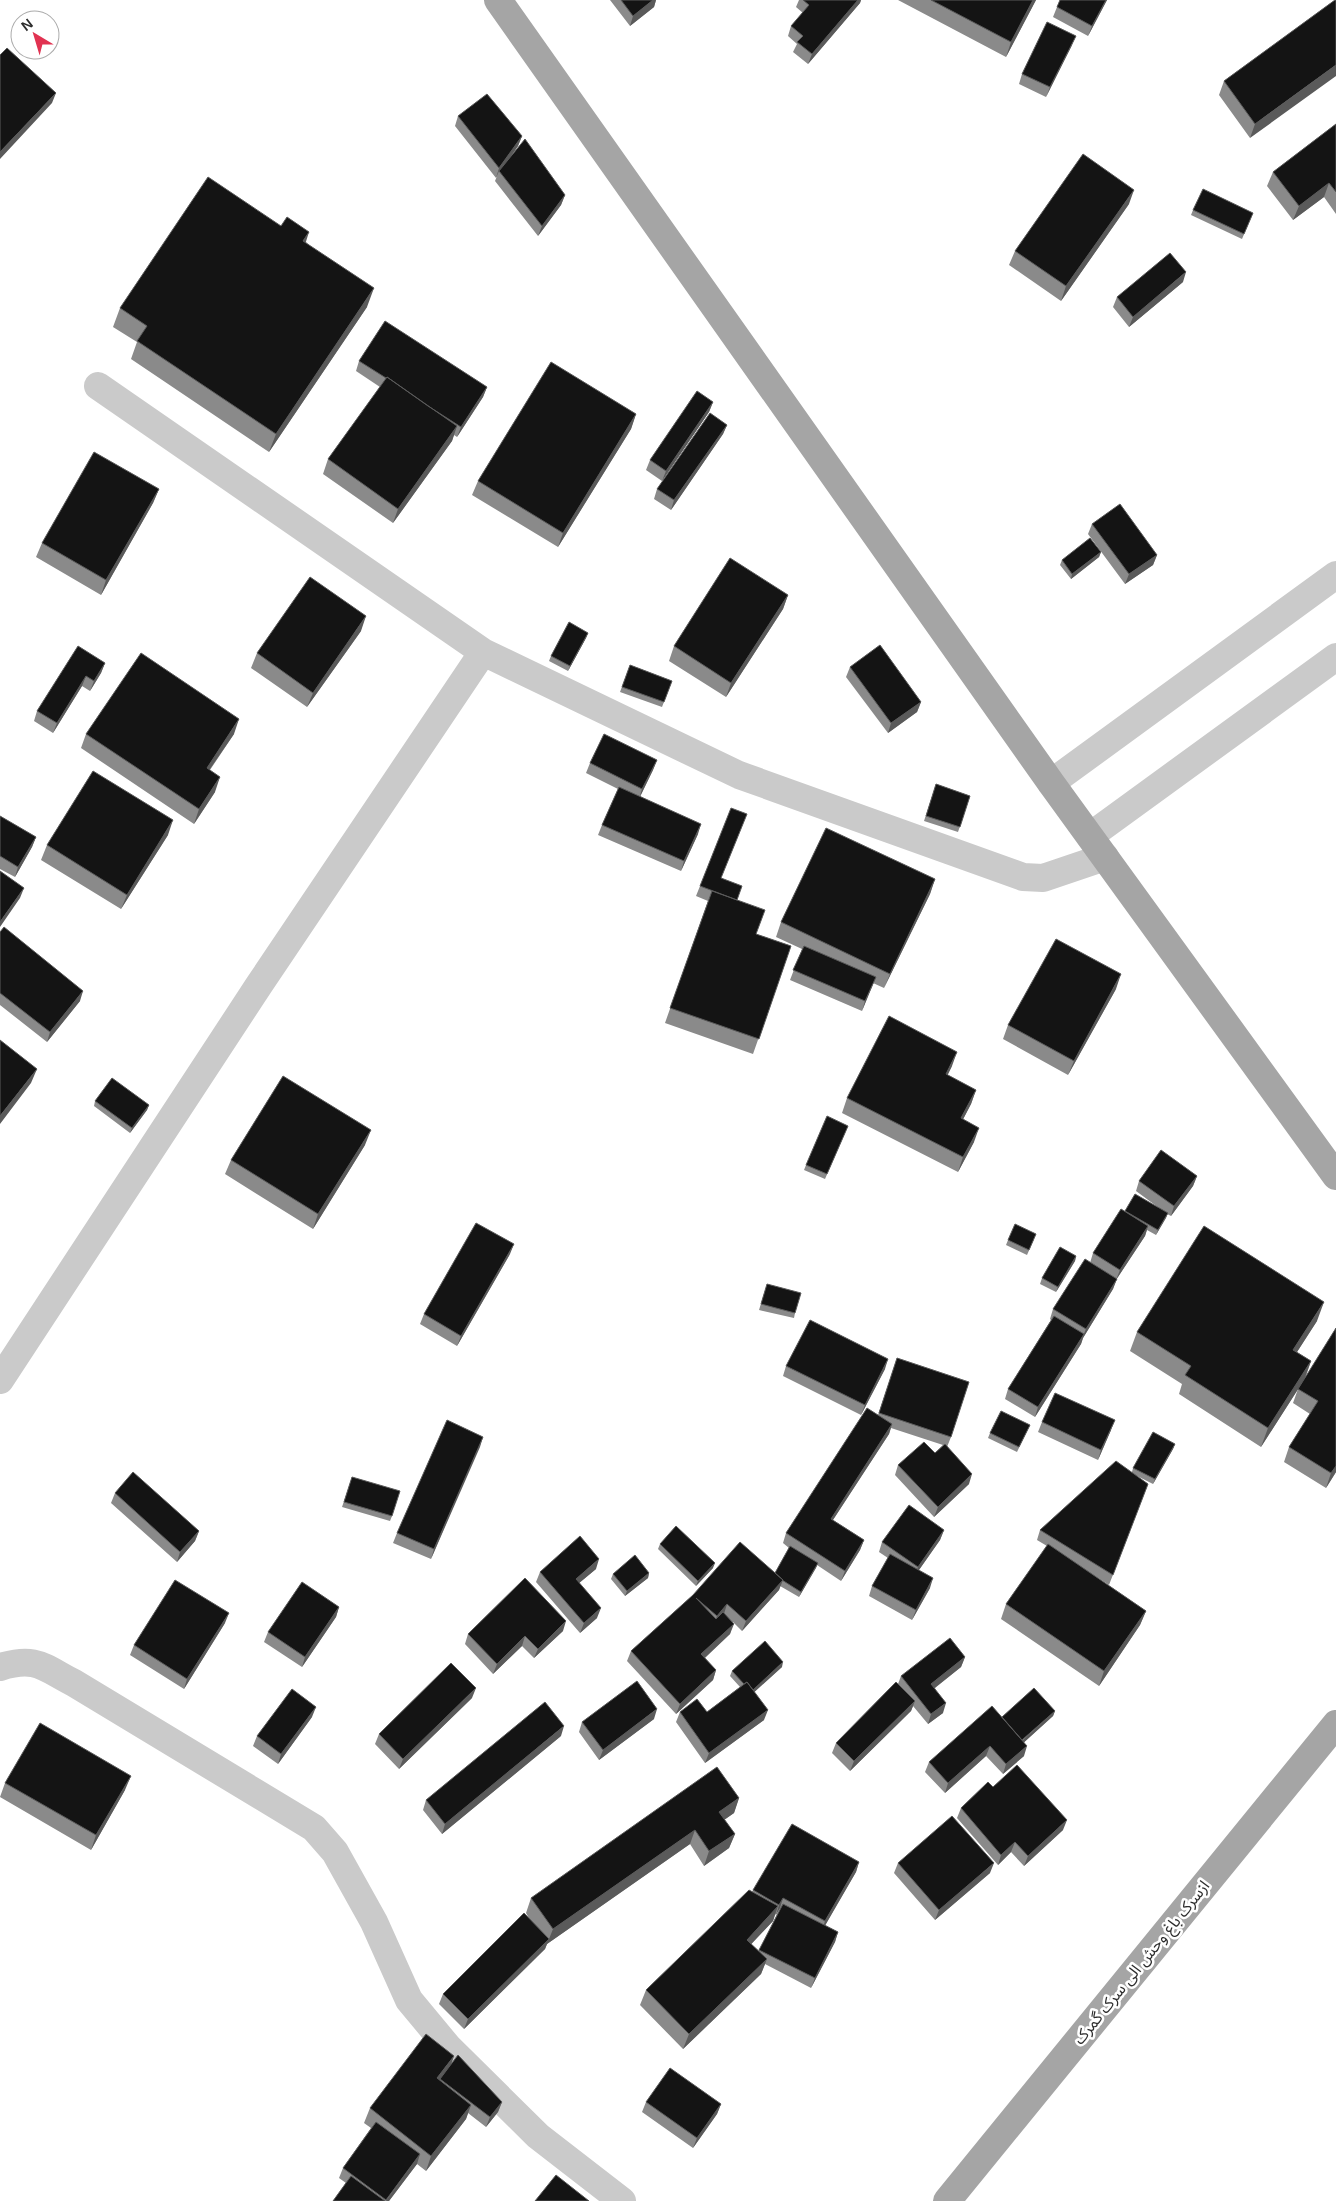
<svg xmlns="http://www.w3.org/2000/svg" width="1336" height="2201" viewBox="0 0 1336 2201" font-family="Arial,'Noto Sans Arabic',sans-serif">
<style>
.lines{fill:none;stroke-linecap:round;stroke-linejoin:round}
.minor{stroke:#cacaca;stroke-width:28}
.major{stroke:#a5a5a5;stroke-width:28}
.wall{fill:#8a8a8a;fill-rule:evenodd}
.shaded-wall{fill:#5a5a5a}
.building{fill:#141414;stroke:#5a5a5a}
.labels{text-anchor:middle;stroke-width:5;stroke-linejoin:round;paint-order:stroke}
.street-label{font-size:16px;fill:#2d2d2d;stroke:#fff}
</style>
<rect width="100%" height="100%" fill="#fff"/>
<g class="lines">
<path class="minor" d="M98,386L483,652L739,775L1023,877L1043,878L1105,857
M1051,783L1336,575
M1090,836L1336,657
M0,1380L259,985L483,652
M0,1667C36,1656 43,1667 74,1683L314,1828L335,1852L374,1922L409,2000L448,2047L538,2136L622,2201"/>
<path class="major" d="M498,0L1051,783L1336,1176
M947,2201L1336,1724"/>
</g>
<path class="wall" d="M610,0H656L654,7L630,26Z
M799,0H861L860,3L808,64L793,52L797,44L788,36L791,26L803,13L796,7Z
M898,0H1036L1006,57Z
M1060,0H1107L1088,36L1053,17L1057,7Z
M1335,0L1250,138L1219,95L1224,81Z
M1072,45L1046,97L1019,84L1022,74Z
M458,116L522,136L518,146L511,156L565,195L561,205L538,236L495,181L497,176L496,178L455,126Z
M1336,124V214L1324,197L1293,220L1267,186L1273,172Z
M1129,204L1061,301L1009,265L1015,251Z
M1193,210L1253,213L1242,239L1191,215Z
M306,242L367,307L269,452L131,359L137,342L113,327L120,308Z
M1183,282L1129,327L1113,307L1117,297Z
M359,361L487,387L483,397L457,437L454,435L452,441L393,523L323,474L328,459L380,387L356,371Z
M713,402L709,412L662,481L646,470L650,460Z
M636,414L631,429L558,547L472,495L478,481Z
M727,425L723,434L671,510L654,499L657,489Z
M159,489L153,503L101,595L36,557L42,543Z
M1092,524L1157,555L1153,565L1125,584L1088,534Z
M1101,552L1099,557L1071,579L1060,565L1062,560Z
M788,595L783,609L726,697L669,661L674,646Z
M361,631L307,707L251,668L257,653Z
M588,633L586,638L568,671L549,661L551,656Z
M105,663L101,673L90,691L82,686L53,733L34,721L37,711Z
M630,665L672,681L662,707L620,692Z
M850,667L921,702L917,712L888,733L846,677Z
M86,734H234L210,770L215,792L194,824L81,748Z
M657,760L653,770L640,796L698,834L681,871L598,835L602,825L618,789L586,773L590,763Z
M936,784L970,796L958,832L924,821Z
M0,816L36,837L32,847L15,877L0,869Z
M168,835L121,909L41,860L47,845Z
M722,878L737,900L756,934L791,946L753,1054L665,1023L708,901L696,896L700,886Z
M935,879L930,894L884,988L873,983L862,1011L790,980L802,949L776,937L781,922Z
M0,932L80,1001L47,1042L0,1005Z
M1116,989L1068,1075L1003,1039L1008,1025Z
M952,1066L947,1075L976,1090L971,1104L963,1119L974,1142L958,1172L842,1113L847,1098Z
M95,1101L149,1105L147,1110L130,1133L94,1106Z
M848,1126L825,1179L804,1170L806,1165Z
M365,1145L313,1229L225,1174L231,1160Z
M1197,1176L1193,1186L1171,1216L1167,1214L1156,1235L1147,1230L1145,1236L1116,1280L1113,1289L1083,1338L1081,1344L1035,1417L1005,1399L1008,1389L1051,1320L1050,1319L1053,1309L1090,1263L1093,1253L1125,1211L1159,1208L1136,1191L1139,1181Z
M1034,1239L1027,1255L1006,1245L1008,1240Z
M510,1254L457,1346L420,1324L424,1314Z
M1076,1256L1075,1261L1056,1292L1040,1284L1042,1278Z
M767,1284L795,1313L794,1318L759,1310Z
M1317,1321L1297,1352L1311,1361L1305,1379L1336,1328V1472L1326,1488L1284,1462L1289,1447L1310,1414L1293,1403L1298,1389L1261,1447L1179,1394L1182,1384L1130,1351L1137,1332Z
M897,1358L951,1437L947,1447L969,1484L934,1517L895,1475L898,1465L935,1453L943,1445L891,1428L889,1434L833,1520L864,1540L860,1550L841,1581L817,1565L799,1597L780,1586L779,1590L742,1631L733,1622L730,1634L705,1658L716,1670L713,1680L676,1714L627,1661L631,1651L693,1595L775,1573L789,1548L783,1543L786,1533L878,1415Z
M786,1366L885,1369L861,1415L783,1376Z
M1042,1422L1111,1430L1098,1460L1038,1432Z
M1030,1425L1017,1452L988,1438L990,1433Z
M483,1437L431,1559L393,1543L397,1533Z
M1175,1444L1173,1449L1153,1484L1135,1475L1148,1484L1109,1585L1092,1574L1146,1611L1140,1625L1099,1686L1001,1619L1006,1604L1047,1546L1037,1540L1040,1530L1132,1472L1133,1468Z
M352,1477L392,1516L390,1521L342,1507Z
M115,1493L199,1531L195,1541L177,1562L111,1503Z
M944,1530L940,1540L919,1570L930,1588L912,1620L869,1596L872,1586L888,1558L879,1552L882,1542Z
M660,1544L713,1568L696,1586L658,1549Z
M596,1569L579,1583L597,1618L580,1633L536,1582L540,1572Z
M649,1573L648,1578L625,1596L611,1579L613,1574Z
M339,1607L336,1617L302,1667L264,1642L268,1632Z
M225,1623L184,1689L130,1655L134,1645Z
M563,1631L534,1658L522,1646L493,1674L465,1644L468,1634Z
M965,1657L961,1667L935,1688L943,1713L928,1724L913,1706L911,1711L850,1771L832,1753L836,1743L898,1684L901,1676Z
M782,1667L754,1692L764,1720L705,1763L676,1722L680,1712H707L740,1687L730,1676L732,1671Z
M472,1698L399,1769L375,1744L379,1734Z
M1055,1711L1053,1716L1024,1742V1756L1003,1774L986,1756L945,1793L925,1772L929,1762L1002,1717Z
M312,1717L278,1764L253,1746L257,1736Z
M654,1719L599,1760L579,1732L582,1722Z
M561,1736L442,1834L423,1810L426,1800Z
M5,1783L125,1790L91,1850L0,1797Z
M993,1787L1063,1830L1024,1866L1011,1852L998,1865L957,1818L961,1808Z
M739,1798L734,1813L724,1820L735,1834L729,1848L704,1866L690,1844L547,1944L545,1949L464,2029L439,2004L443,1994L530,1920L526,1913L531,1898Z
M859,1862L856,1872L825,1925L838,1932L835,1942L811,1988L765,1964L761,1974L683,2049L640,2005L646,1990L752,1892L753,1890ZM780,1908L759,1951L751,1944L773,1921L775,1914L776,1915Z
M898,1863L990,1873L935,1920L894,1873Z
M451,2065L502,2102L498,2112L486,2127L468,2113L466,2119L426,2171L417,2164L389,2201H333L346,2183L339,2178L343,2168L371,2128L364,2123L370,2108Z
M646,2102L721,2104L717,2114L693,2148L642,2112Z"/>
<path class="shaded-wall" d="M653,0H656L654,7L630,26L633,16Z
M858,0H861L860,3L808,64L812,54Z
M1033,0H1036L1006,57L1011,42Z
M1106,0H1107L1088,36L1092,26Z
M1076,36L1072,45L1046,97L1050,87Z
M1336,65V76L1250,138L1255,124Z
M56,93L52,103L0,159V152Z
M522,136L518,146L500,172L499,171L496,178L499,168Z
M1329,183L1324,197L1293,220L1299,206Z
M1134,190L1129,204L1061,301L1066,286Z
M565,195L561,205L538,236L542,226Z
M309,232L303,251V241Z
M1186,272L1183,282L1129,327L1133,317Z
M374,288L367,307L269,452L276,434Z
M487,387L483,397L457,437L461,427Z
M713,402L709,412L662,481L666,471Z
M636,414L631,429L558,547L563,533Z
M727,425L723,434L671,510L674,500Z
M457,426L452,441L393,523L398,509Z
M159,489L153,503L101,595L106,580Z
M1101,552L1099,557L1071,579L1072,574Z
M1157,555L1153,565L1125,584L1129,574Z
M788,595L783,609L726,697L731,683Z
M366,616L361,631L307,707L313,693Z
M588,633L586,638L568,671L570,666Z
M105,663L101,673L90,691L94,681Z
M86,676L82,686L53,733L57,723Z
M921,702L917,712L888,733L891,723Z
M239,719L234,734L201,782L207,768Z
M657,760L653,770L639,799L642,789Z
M220,777L215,792L194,824L199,809Z
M173,820L168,835L121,909L127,895Z
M701,824L698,834L681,871L684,861Z
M36,837L32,847L15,877L18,867Z
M935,879L930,894L884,988L890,974Z
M24,888L20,898L0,927V922Z
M1121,974L1116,989L1068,1075L1074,1061Z
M876,977L872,987L862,1011L865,1001Z
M83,991L80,1001L47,1042L50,1032Z
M957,1052L952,1066L941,1089L946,1074Z
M37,1069L31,1083L0,1124V1116Z
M976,1090L971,1104L956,1133L961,1118Z
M149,1105L147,1110L130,1133L132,1128Z
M979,1128L974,1142L958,1172L963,1157Z
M371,1130L365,1145L313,1229L318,1214Z
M1197,1176L1193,1186L1171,1216L1174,1206Z
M1168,1213L1166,1218L1156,1235L1158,1230Z
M1148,1226L1145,1236L1116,1280L1120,1270Z
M514,1244L510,1254L457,1346L461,1336Z
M1076,1256L1075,1261L1056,1292L1058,1287Z
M1117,1279L1113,1289L1083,1338L1081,1344L1035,1417L1038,1407L1083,1336L1086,1329Z
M1324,1302L1317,1321L1286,1369L1293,1350Z
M888,1359L885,1369L861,1415L865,1405Z
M1311,1361L1304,1380L1261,1447L1268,1428Z
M1115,1420L1111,1430L1098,1460L1101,1450Z
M892,1424L889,1434L827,1529L831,1519Z
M483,1437L480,1447L431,1559L434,1549Z
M1175,1444L1173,1449L1153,1484L1155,1479Z
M1336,1466V1472L1326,1488L1331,1473Z
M972,1474L969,1484L934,1517L938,1507Z
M944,1530L940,1540L914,1577L918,1567Z
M199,1531L195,1541L177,1562L180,1552Z
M864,1540L860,1550L841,1581L845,1571Z
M599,1559L596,1569L572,1589L576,1579Z
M715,1563L713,1568L696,1586L698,1581Z
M818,1563L816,1568L799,1597L801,1592Z
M649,1573L648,1578L625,1596L627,1591Z
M933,1578L930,1588L912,1620L916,1610Z
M783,1580L779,1590L742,1631L746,1621Z
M727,1604L724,1614L713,1626L717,1616Z
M339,1607L336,1617L302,1667L305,1657Z
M601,1608L597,1618L580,1633L584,1623Z
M1146,1611L1140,1625L1099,1686L1104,1671Z
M229,1613L225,1623L184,1689L187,1679Z
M566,1621L563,1631L534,1658L538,1649Z
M734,1624L730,1634L698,1664L701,1654Z
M525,1636L522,1646L493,1674L497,1664Z
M965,1657L961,1667L927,1694L931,1684Z
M783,1662L782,1667L749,1697L751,1692Z
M716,1670L713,1680L676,1714L680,1704Z
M476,1688L472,1698L399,1769L403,1759Z
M915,1701L911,1711L850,1771L854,1761Z
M946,1703L943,1713L928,1724L931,1714Z
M316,1707L312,1717L278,1764L281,1754Z
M657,1709L654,1719L599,1760L603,1750Z
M768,1710L764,1720L705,1763L709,1753Z
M1055,1711L1053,1716L1019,1747L1021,1742Z
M564,1726L561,1736L442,1834L445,1824Z
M990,1746L986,1756L945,1793L948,1783Z
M1027,1746L1024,1756L1003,1774L1006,1764Z
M131,1776L125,1790L91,1850L96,1835Z
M739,1798L734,1813L714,1827L719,1812Z
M1067,1820L1063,1830L1024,1866L1028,1856Z
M695,1830L690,1844L547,1944L553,1929Z
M735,1834L729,1848L704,1866L709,1851Z
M1015,1842L1011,1852L998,1865L1001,1855Z
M859,1862L856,1872L822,1931L825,1921Z
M994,1863L990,1873L935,1920L939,1910Z
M783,1898L780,1908L776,1915L779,1905Z
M778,1906L773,1921L742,1954L747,1940Z
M838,1932L835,1942L811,1988L815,1978Z
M549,1939L545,1949L464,2029L468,2019Z
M767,1959L761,1974L683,2049L689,2034Z
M454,2056L449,2071L440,2079L438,2085L437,2078Z
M502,2102L498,2112L486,2127L490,2117Z
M721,2104L717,2114L693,2148L697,2138Z
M471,2105L466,2119L426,2171L431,2156Z
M420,2154L417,2164L389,2201H386Z"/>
<path class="building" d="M621,0H653L633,16Z
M803,0H858L812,54L797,42L803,36L791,26L809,5Z
M931,0H1033L1011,42Z
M1060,0H1106L1092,26L1057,7Z
M1335,0H1336V65L1255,124L1224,81Z
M1047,22L1076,36L1050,87L1022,74Z
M7,48L56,93L0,152V55Z
M487,94L522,136L499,168L458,116Z
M1336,124V192L1329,183L1299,206L1273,172Z
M525,139L565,195L542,226L499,171Z
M1083,154L1134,190L1066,286L1015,251Z
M208,177L281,226L287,217L309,232L303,241L374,288L276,434L137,341L147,326L120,308Z
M1203,189L1253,213L1244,234L1193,210Z
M1170,253L1186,272L1133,317L1117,297Z
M385,321L487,387L461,427L428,406L387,377L386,378L359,361Z
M551,362L636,414L563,533L478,481Z
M387,377L457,426L398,509L328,459Z
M697,391L713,402L666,471L650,460Z
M710,413L727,425L674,500L657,489Z
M94,452L159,489L106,580L42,543Z
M1120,504L1157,555L1129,574L1092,524Z
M1090,538L1101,552L1072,574L1062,560Z
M730,558L788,595L731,683L674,646Z
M310,577L366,616L313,693L257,653Z
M569,622L588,633L570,666L551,656Z
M880,645L921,702L891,723L850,667Z
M78,646L105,663L94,681L86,676L57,723L37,711Z
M141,653L239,719L207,768L220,777L199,809L86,734Z
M630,665L672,681L664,702L622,687Z
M604,734L657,760L642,789L590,763Z
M93,771L173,820L127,895L47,845Z
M936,784L970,796L960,827L926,816Z
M619,787L701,824L684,861L602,825Z
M731,808L747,814L721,878L742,886L737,900L700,886Z
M0,816L36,837L18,867L0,856Z
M826,828L935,879L890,974L781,922Z
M0,871L24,888L0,922Z
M712,891L765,910L756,934L791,946L759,1039L670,1008Z
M4,927L83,991L50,1032L0,993V932Z
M1056,939L1121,974L1074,1061L1008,1025Z
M804,946L876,977L865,1001L793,970Z
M889,1016L957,1052L946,1074L976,1090L961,1118L979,1128L963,1157L847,1098Z
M0,1040L37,1069L0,1116Z
M283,1076L371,1130L318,1214L231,1160Z
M112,1078L149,1105L132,1128L95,1101Z
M827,1116L848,1126L827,1174L806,1165Z
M1161,1150L1197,1176L1174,1206L1139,1181Z
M1135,1194L1168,1213L1158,1230L1125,1211Z
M1121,1209L1148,1226L1120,1270L1093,1253Z
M476,1223L514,1244L461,1336L424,1314Z
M1015,1224L1036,1234L1029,1250L1008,1240Z
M1204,1226L1324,1302L1293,1350L1311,1361L1268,1428L1185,1375L1191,1366L1137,1332Z
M1060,1247L1076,1256L1058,1287L1042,1278Z
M1085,1259L1117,1279L1086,1329L1053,1309Z
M767,1284L801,1293L795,1313L761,1304Z
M1054,1316L1084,1334L1038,1407L1008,1389Z
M810,1320L888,1359L865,1405L786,1366Z
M1336,1328V1466L1331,1473L1289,1447L1318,1401L1298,1389Z
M897,1358L969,1382L951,1437L879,1413Z
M1055,1393L1115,1420L1101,1450L1042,1422Z
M867,1408L892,1424L831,1519L864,1540L845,1571L786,1533Z
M1001,1411L1030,1425L1019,1447L990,1433Z
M447,1420L483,1437L434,1549L397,1533Z
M1153,1432L1175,1444L1155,1479L1133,1468Z
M924,1442L935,1453L945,1444L972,1474L938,1507L898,1465Z
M1116,1461L1148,1484L1113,1575L1040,1530Z
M133,1472L199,1531L180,1552L115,1493Z
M352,1477L400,1491L392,1516L344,1502Z
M909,1505L944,1530L918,1567L882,1542Z
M676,1526L715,1563L698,1581L660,1544Z
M580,1536L599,1559L576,1579L601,1608L584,1623L540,1572Z
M740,1542L783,1580L746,1621L727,1604L717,1616L696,1598L716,1619L723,1612L734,1624L701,1654L716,1670L680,1704L631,1651L693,1595Z
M1048,1544L1146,1611L1104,1671L1006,1604Z
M790,1546L818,1563L801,1592L782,1580H783L775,1573Z
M890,1554L933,1578L916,1610L872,1586Z
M635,1555L649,1573L627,1591L613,1574Z
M525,1578L566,1621L538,1649L525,1636L497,1664L468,1634Z
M175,1580L229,1613L187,1679L134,1645Z
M302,1582L339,1607L305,1657L268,1632Z
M950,1638L965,1657L931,1684L946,1703L931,1714L901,1676Z
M765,1641L783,1662L753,1690L747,1682L744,1684L732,1671Z
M451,1663L476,1688L403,1759L379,1734Z
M637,1681L657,1709L603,1750L582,1722Z
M747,1682L768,1710L709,1753L680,1712L697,1699L707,1712Z
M896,1682L915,1701L854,1761L836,1743Z
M1034,1688L1055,1711L1022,1740L1002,1717Z
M292,1689L316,1707L281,1754L257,1736Z
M545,1702L564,1726L445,1824L426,1800Z
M992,1706L1027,1746L1006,1764L990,1746L948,1783L929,1762Z
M40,1723L131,1776L96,1835L5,1783Z
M1017,1765L1067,1820L1028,1856L1015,1842L1001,1855L961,1808L988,1782L993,1787Z
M717,1767L739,1798L719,1812L735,1834L709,1851L695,1830L553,1929L531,1898Z
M952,1816L994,1863L939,1910L898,1863Z
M792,1824L859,1862L825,1921L783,1898L779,1905L753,1890Z
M749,1890L778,1906L747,1940L767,1959L689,2034L646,1990Z
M783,1904L838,1932L815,1978L759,1950Z
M524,1913L549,1939L468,2019L443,1994Z
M426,2034L454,2056L437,2078L471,2105L431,2156L370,2108Z
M458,2055L502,2102L490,2117L440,2079Z
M670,2068L721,2104L697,2138L646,2102Z
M376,2122L420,2154L386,2200L343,2168Z
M556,2175L589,2201H535Z
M351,2176L385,2201H333Z"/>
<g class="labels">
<g class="street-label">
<text transform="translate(1141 1962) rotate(-51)" y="6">ازسرک باغ وحش الی سرک گمرک</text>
</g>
</g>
<g transform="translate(35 35) rotate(322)"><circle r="24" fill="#ffffff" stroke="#ababab"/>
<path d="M0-4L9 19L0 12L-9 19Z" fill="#e13251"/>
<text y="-8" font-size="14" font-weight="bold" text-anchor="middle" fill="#2d2d2d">N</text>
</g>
</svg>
